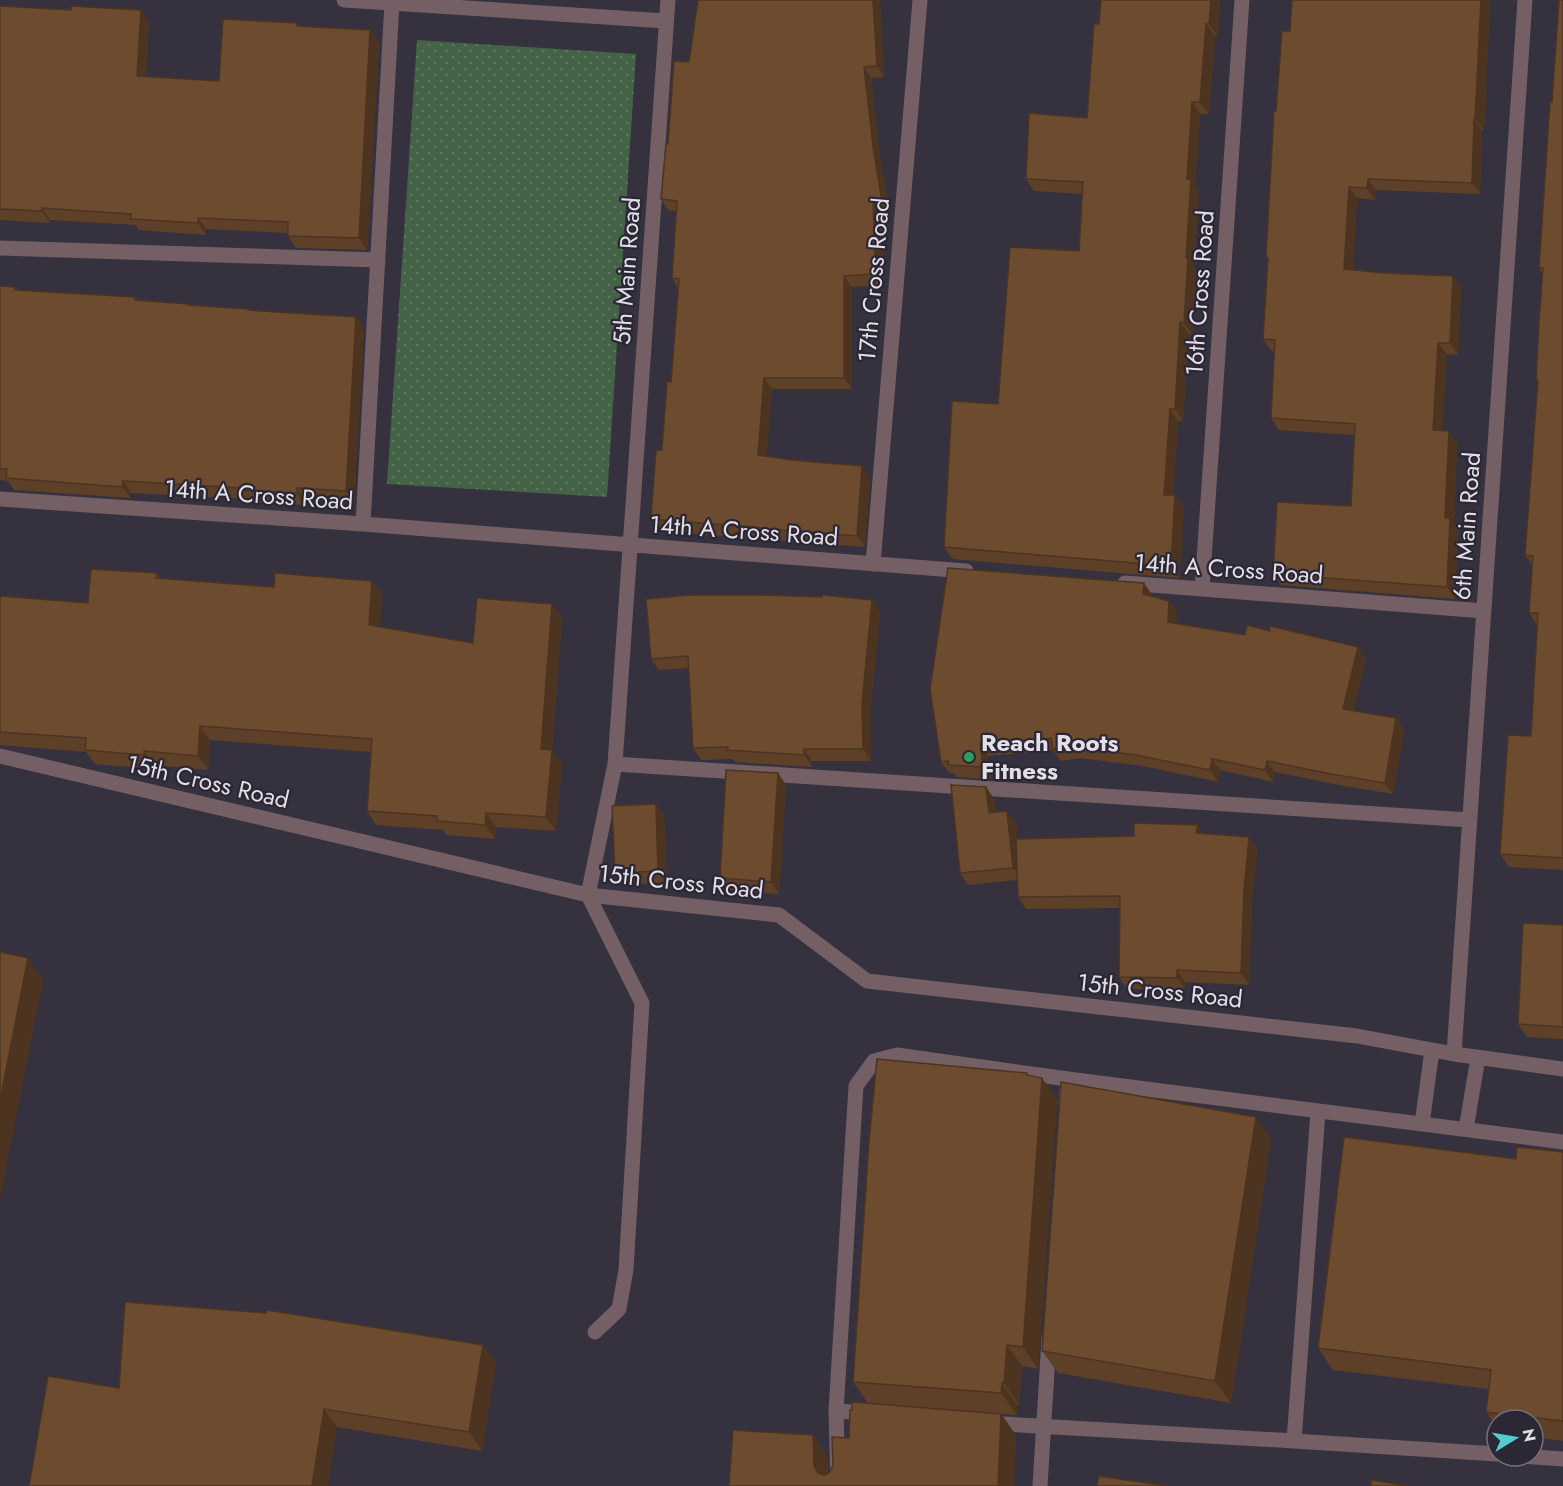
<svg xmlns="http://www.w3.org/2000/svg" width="1563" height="1486" viewBox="0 0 1563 1486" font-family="Jost,sans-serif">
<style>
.green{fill:url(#green-dots)}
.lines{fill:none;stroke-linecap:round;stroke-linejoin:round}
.street{stroke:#745f64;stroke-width:15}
.wall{fill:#5e4028}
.shaded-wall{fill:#4c3421}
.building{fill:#6d4b2f;stroke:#4c3421;stroke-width:1.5}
.leisure-dot{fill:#2e9e5b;stroke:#2b2734;stroke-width:2}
.labels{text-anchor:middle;stroke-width:4.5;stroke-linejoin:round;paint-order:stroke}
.street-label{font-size:24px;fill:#e2dfe8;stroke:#2b2734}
.poi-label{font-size:24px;font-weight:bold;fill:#e2dfe8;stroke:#2b2734;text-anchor:start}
</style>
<defs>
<pattern id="green-dots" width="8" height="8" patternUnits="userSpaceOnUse" patternTransform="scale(1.5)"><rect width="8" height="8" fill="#436246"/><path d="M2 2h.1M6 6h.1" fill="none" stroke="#5e7861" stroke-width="1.8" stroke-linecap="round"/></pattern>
</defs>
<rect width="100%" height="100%" fill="#35313f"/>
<path class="green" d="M417,40L636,54L607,497L387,484Z"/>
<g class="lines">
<path class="street" d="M344,0L666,21
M0,248L378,260
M0,499L363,524L966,571
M363,524L392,3
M873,564L920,0
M1125,583L1484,611
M1202,589L1242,0
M0,756L588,895L779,915L867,981L1357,1036L1454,1054L1563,1069
M615,764L1470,820
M1454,1054L1525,0
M1066,1103L1068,1079L1563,1142
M1422,1124L1432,1050
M1466,1129L1478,1058
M595,1332L619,1309L626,1270L642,1003L588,895L615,764L668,0
M836,1411L868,1413
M988,1423L1294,1441L1497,1454
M1294,1441L1318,1111
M1520,1456L1563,1459
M838,1486L836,1411L856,1086L874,1061L897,1055L1068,1079
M1040,1486L1049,1339"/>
</g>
<path class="wall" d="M698,0H880L884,77L871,78L880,157L890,213L881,215L884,285L852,287V389H772L766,457L870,478L865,547L659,531L651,519L662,450L671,382L678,288L672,278L676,211H669L661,199L668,144L689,62Z
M1101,0H1220L1218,36H1215L1209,114H1200L1195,186L1199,191L1194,267L1196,270L1192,335L1189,334L1183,421H1178L1173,495H1175L1184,507L1179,578L953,559L944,547L998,404L1079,251L1082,194L1034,191L1026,179L1087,118L1099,24Z
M1292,0H1490L1484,130H1482L1480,194L1376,190L1375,200L1357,198L1353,270L1461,288L1458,355L1447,354L1442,431L1457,443L1454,523L1458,529L1455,599L1281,585L1273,574L1351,506L1354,435L1279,430L1271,418L1275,351H1271L1263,339L1268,260L1266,257L1276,111L1290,31Z
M1563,0V870L1509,867L1500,854L1531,736L1537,625L1529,613L1532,565L1525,555L1538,382L1536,380L1543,274L1539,268L1552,102Z
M0,6L149,22L146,77L219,81L300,26L370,30L379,42L367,250L296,248L288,236V233L206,229V235L139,230L136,225L50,220V223L0,220Z
M0,286L15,287L18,290L135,297L138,300L188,304L189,305L249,310L356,317L364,328L354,503L305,500V505L249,502L247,499L131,493V498L14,490L8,481L0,480Z
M156,573L160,578L274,587L372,581L382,595L379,627L473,643L562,618L552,750L562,764L556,831L496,827L495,839L446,835L443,830L376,825L367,811L371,752L210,740L208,770L154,765L153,769L95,764L86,752L0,745V596L88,603Z
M1144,583L1152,595V597L1169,601L1177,612L1176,624L1366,659L1353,711L1396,718L1404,730L1393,794L1339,785L1275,772L1273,782L1220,770L1218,782L1143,766L1080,758L1061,761L1053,750L988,756L991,779L957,777L954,773H949L941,762Z
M872,600L880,612L870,715L871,761H812V767L735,762L733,759L701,760L693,748L689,668L659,670L651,659Z
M778,773L786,785L779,894L728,890L720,878Z
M986,787L994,799L996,812L1016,823L1017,839L1134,836L1203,833L1249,837L1257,849L1252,901L1249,985L1185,982V989H1127L1119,977L1120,908L1026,909L1018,897L1017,880L968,885L960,873Z
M656,804L664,816L667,883L623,884L615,873Z
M1563,925V1039L1527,1037L1518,1024Z
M1029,1076L1042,1078L1057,1100L1038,1369L1022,1366L1019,1405H1017V1415L1001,1414L1016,1435L1014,1486H729L813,1435L827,1456L828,1473H829L849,1438L852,1410L868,1403L853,1382Z
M1256,1117L1271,1139L1231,1403L1058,1373L1042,1351Z
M1563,1152V1441L1533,1437V1420H1497V1427L1486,1412L1489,1389L1333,1370L1318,1348L1516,1159Z
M483,1345L496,1363L482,1451L337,1427L119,1388Z"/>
<path class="shaded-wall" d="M873,0H880L884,77L877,66Z
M1211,0H1220L1218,36L1209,24Z
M1481,0H1490L1484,130L1475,119Z
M141,10L149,22L145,88L137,76Z
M1206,24L1215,36L1209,114L1200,102Z
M370,30L379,42L367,250L359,238Z
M864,67L871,78L880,157L890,213L882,202L873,146Z
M1192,102L1200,114L1195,186L1199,191L1194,267L1196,270L1192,335L1184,323L1187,179Z
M1474,119L1482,130L1480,194L1472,183Z
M1368,179L1376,190L1375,200L1367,188Z
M1349,187L1357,198L1353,281L1344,269Z
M873,203L881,215L884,285L876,274Z
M42,208L50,220V223L42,211Z
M198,218L206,229V235L198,223Z
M844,276L852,287V389L844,378Z
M1453,276L1461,288L1458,355L1450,343Z
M356,317L364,328L354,503L346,491Z
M1180,322L1189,334L1183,421L1175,409Z
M1438,343L1447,354L1441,442L1433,430Z
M764,378L772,389L766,466L758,455Z
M1170,409L1178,421L1172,507L1164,495Z
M1449,431L1457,443L1454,523L1458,529L1455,599L1447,587L1445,518Z
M862,466L870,478L865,547L857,536Z
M123,481L131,493V498L122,487Z
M297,488L305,500V505L297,493Z
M1175,495L1184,507L1179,578L1171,566Z
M372,581L382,595L379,639L369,625Z
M1144,583L1152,595L1151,606L1143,594Z
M872,600L880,612L870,715L871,761L863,749L862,703Z
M1169,601L1177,612L1176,634L1168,622Z
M552,604L562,618L552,750L562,764L556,831L546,817L541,749Z
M1358,647L1366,659L1351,720L1343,709Z
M1396,718L1404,730L1393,794L1385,783Z
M200,726L210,740L208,770L198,756Z
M980,744L988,756L991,779L983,767Z
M804,749L812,761V767L804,755Z
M144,751L154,765L153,769L144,755Z
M1212,759L1220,770L1218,782L1210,770Z
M1267,761L1275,772L1273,782L1265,770Z
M778,773L786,785L779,894L771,882Z
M986,787L994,799L998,825L989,813Z
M656,804L664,816L667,883L658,871Z
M1007,811L1016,823L1022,879L1013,868Z
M486,813L496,827L495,839L485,825Z
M1198,825L1206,837L1196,833Z
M1249,837L1257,849L1252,901L1249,985L1241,973L1244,890Z
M28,958L43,980L0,1200V1101Z
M1177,970L1185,982V989L1177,978Z
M1027,1073L1041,1092L1042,1078L1057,1100L1038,1369L1023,1347Z
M1256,1117L1271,1139L1231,1403L1215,1381Z
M483,1345L496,1363L482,1451L469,1432Z
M1007,1345L1022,1366L1019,1405L1004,1383Z
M1002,1383L1017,1405V1415L1001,1393Z
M324,1409L337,1427L328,1486H312Z
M1001,1414L1016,1435L1014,1486H998Z
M813,1435L827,1456L828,1486H827L814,1466Z"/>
<path class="building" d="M698,0H873L877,66L864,67L873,146L882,202L873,203L876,274L844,276V378H764L758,455L791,460L862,466L857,536L651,519L656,450H662L667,381L671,382L679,279L672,278L677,201L661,199L666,144H668L674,61L689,62Z
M1101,0H1211L1209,24H1206L1200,102H1192L1187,179H1191L1186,258H1188L1184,323L1180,322L1175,409H1170L1164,495H1175L1171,566L944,547L952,401L998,404L1010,247L1079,251L1083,182L1026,179L1029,113L1087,118L1094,24H1099Z
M1292,0H1481L1475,119H1474L1472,183L1368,179L1367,188L1349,187L1344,269L1385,273L1453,276L1450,343H1438L1433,430L1449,431L1445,518H1450L1447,587L1273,574L1277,502L1351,506L1355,424L1271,418L1275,340L1263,339L1268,258L1266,257L1274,111H1276L1282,31H1290Z
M1559,0H1563V858L1500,854L1508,735L1531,736L1538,613H1529L1533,556L1525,555L1538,380H1536L1539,323L1543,268H1539L1550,102H1552Z
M0,6L71,10V6L141,10L137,76L219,81L223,19L297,23V26L370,30L359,238L288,236V222L198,218V223L131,219V214L42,208V211L0,209Z
M0,286L15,287V290L135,297V300L188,304V305L248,309V310L356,317L346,491L297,488V493L241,490V488L123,481L122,487L6,478L7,469H0Z
M948,568L1144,583L1143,594L1169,601L1168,622L1245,635L1247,625L1270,631V626L1358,647L1343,709L1396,718L1385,783L1331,774L1267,761L1265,770L1212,759L1210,770L1135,755L1072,747L1053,749L1051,738L980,744L983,767L949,765L948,761L941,762L930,689Z
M91,569L156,573V578L274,587L275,573L372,581L369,625L473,643L477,598L552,604L541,749L552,750L546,817L486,813L485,825L437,821V816L367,811L372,739L200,726L198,756L144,751V755L85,750L86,738L0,732V596L88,603Z
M691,595H760L822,597V595L872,600L862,703L863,749H804V755L727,750L728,747L693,748L688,656L651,659L646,599Z
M726,770L778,773L771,882L720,878Z
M951,785L986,787L989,813L1007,811L1013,868L960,873Z
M656,804L658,871L615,873L612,806Z
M1134,823L1198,825L1196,833L1249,837L1244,890L1241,973L1177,970V978L1119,977L1120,896L1018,897L1016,839L1134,836Z
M1523,923L1563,925V1027L1518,1024Z
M0,952L28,958L0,1101Z
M877,1059L1027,1073V1075L1042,1078L1023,1347L1007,1345L1004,1383H1002L1001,1393L853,1382L869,1141Z
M1061,1082L1256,1117L1215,1381L1042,1351Z
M1344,1137L1516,1159L1517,1147L1563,1152V1421L1486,1412L1491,1370L1318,1348Z
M125,1302L266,1313L267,1310L483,1345L469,1432L324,1409L312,1486H29L48,1376L119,1388Z
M852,1402L1001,1414L998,1486H729L733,1430L813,1435L814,1466L818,1473L824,1475L829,1473L833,1465L832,1437L849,1438L850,1410H852Z
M1099,1476L1168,1486H1097Z
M1371,1480L1409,1486H1371Z"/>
<circle class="leisure-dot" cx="969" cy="757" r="6"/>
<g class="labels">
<g class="street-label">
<text transform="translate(627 271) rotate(-86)" y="8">5th Main Road</text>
<text transform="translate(874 280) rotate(-85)" y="8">17th Cross Road</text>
<text transform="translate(1200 293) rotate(-86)" y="8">16th Cross Road</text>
<text transform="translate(259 495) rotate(4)" y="8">14th A Cross Road</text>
<text transform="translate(1467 526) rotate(-86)" y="8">6th Main Road</text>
<text transform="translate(744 531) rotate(4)" y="8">14th A Cross Road</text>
<text transform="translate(1229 569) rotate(4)" y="8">14th A Cross Road</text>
<text transform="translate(208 782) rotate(13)" y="8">15th Cross Road</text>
<text transform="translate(681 882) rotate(6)" y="8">15th Cross Road</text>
<text transform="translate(1160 991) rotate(6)" y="8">15th Cross Road</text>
</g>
<g class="poi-label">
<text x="981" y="751">Reach Roots<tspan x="981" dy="28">Fitness</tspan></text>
</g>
</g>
<g transform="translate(1515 1438) rotate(79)"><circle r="28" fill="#2b2734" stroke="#74717c" stroke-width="1.5"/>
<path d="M0-4.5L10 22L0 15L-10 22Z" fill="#52ccd0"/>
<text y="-9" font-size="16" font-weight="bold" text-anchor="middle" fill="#e2dfe8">N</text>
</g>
</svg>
